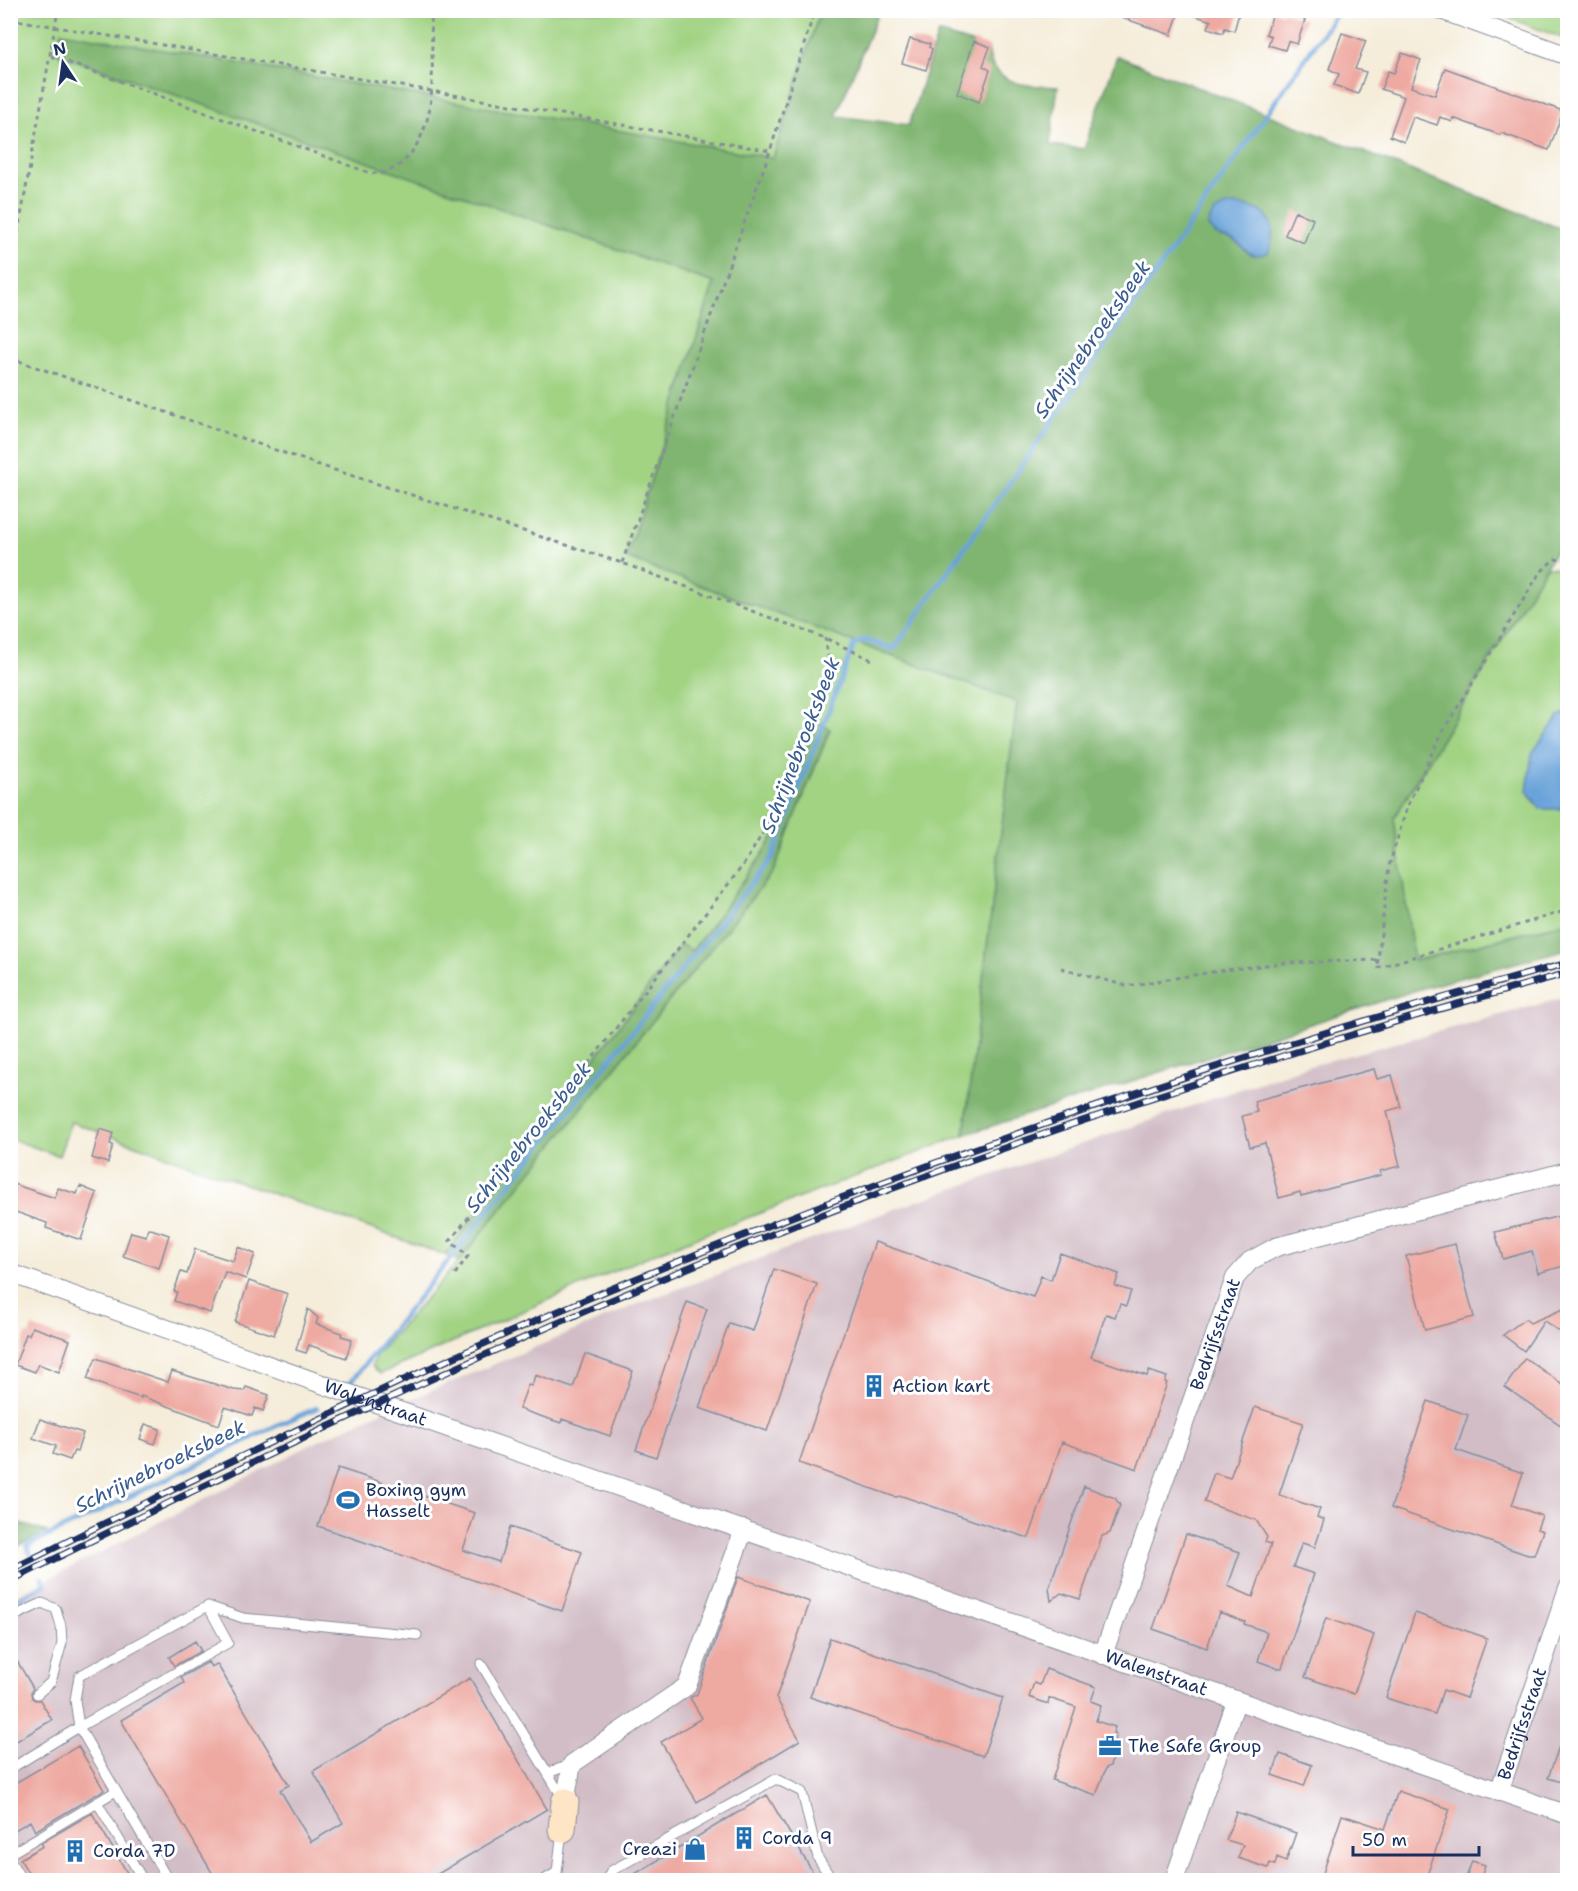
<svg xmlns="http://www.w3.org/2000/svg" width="1578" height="1891" viewBox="0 0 1578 1891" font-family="'Shantell Sans',sans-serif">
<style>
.industrial{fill:#d2bdc6}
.green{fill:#a1d383;stroke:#5e8170;stroke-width:1.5}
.forest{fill:#80b571;stroke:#4e7268;stroke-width:1.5}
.water{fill:#69a3d9;stroke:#42699c;stroke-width:1.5}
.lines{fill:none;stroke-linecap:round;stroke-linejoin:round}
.stream{stroke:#69a3d9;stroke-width:5}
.building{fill:#eea9a1}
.lane-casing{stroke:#888e9c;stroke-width:11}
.street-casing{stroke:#888e9c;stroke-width:20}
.secondary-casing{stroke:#888e9c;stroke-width:29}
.path{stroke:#888e9c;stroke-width:3;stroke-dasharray:4.5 4.5;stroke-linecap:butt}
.lane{stroke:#fff;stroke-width:9}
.street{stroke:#fff;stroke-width:18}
.secondary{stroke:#fde5c5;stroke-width:27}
.rail-casing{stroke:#1b2f5e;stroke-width:7}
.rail{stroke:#fff;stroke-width:4.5;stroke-dasharray:14;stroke-linecap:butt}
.labels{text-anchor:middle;stroke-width:6;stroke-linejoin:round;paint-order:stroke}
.street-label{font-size:18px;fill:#1b2f5e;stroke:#fff}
.poi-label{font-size:18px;fill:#1b2f5e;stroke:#fff;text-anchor:start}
.water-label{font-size:20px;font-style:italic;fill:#3a5d8f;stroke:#fff}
</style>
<rect width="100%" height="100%" fill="#fff"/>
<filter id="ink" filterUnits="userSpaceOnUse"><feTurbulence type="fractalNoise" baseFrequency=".0167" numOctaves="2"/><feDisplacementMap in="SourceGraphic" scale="12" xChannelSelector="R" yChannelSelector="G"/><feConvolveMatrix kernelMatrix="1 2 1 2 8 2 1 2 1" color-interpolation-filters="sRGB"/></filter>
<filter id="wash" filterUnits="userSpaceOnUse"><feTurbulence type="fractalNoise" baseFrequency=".008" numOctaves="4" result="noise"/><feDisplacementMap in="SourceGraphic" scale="24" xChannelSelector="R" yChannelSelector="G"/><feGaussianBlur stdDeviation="1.35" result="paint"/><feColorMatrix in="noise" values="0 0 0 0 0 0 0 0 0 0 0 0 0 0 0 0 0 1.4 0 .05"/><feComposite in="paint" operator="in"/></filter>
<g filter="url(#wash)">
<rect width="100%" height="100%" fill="#f5edda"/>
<path class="industrial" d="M1567,997V1880H11V1598L314,1443L378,1413L643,1302L895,1209L1298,1069Z"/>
<path class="green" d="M11,11H820L773,158L62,32L58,54L714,283L626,558L1017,702L964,1135L653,1254L380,1374L372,1366L376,1355L459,1261L773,872L830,730L816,721L775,835L758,861L692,951L681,945L445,1255L71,1122L59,1156L11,1139Z
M1514,11H1567V40L1509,18Z
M1546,567L1567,568V922L1413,961L1394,818Z"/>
<path class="forest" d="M820,11H879L836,116L909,125L938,33L988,48C989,54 990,61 993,66C1007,88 1036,85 1058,87L1050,145L1084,149L1117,56L1567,231V532L1394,818L1414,961L1567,922V949L1423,988L964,1135L1017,702L626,558L714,283L58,54L61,32L773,158Z
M816,721L830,729L773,872L459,1261L445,1255L681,945L692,951L758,861L775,835Z
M11,1521L47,1532L11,1550Z"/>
<path class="water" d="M1233,205C1266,207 1280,219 1268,253C1245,260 1248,248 1233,240C1222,234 1218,240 1208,226C1211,211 1220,207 1233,205Z
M1567,712V806L1561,809H1540L1527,791L1532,753L1559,716Z"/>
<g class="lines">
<path class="stream" d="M1469,10H1473
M350,1383L772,858L854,645L864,640L894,649L1339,10
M32,1558L27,1546L280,1424L317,1408
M10,1602L45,1585L42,1578"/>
</g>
<g id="blocks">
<path class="building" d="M1109,10H1180L1171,35L1109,13Z
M1186,10H1240L1234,31L1225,28L1223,33L1208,28L1211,21L1185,12Z
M1274,11L1282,14L1283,11L1305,20L1297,44L1288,41L1285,50L1268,45L1271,36L1266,34Z
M1342,33L1366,41L1355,69L1366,72L1358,94L1334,85L1339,74L1329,69Z
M910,39L930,44L929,47L932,49L926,70L902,63Z
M974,41L990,47L983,66L990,70L979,102L957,93Z
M1402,53L1421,60L1411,87L1435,95L1445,68L1563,111L1549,150L1501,133L1500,135L1453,118L1452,122L1440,117L1437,125L1413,117L1404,142L1390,136L1404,97L1381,89L1388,71L1394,73Z
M1295,211L1313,219L1304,243L1285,235Z
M1374,1069L1377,1079L1392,1075L1401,1107L1387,1111L1400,1166L1380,1171L1381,1175L1301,1196L1300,1192L1279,1198L1265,1143L1250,1147L1242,1116L1257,1112L1254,1101Z
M100,1129L113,1133L110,1144L113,1145L108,1163L92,1158Z
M10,1183L55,1198L58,1188L77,1194L80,1186L97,1193L81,1240L46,1228L47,1223L10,1210Z
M1568,1214V1265L1538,1273L1532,1251L1503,1259L1495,1232Z
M148,1228L169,1235L159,1268L123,1256L131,1232L146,1236Z
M875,1242L1033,1297L1041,1276L1051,1280L1060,1253L1119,1274L1115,1286L1131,1291L1126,1306L1120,1304L1115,1317L1106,1314L1091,1357L1147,1376L1149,1371L1167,1377L1165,1382L1167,1383L1137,1469L1062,1442L1029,1538L1004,1530V1531L902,1496L895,1497L799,1463Z
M1455,1244L1474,1317L1425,1330L1406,1256Z
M238,1247L255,1254L246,1279L225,1272L210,1313L174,1301L177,1292L174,1291L181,1272L187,1274L195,1249L233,1261Z
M774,1269L817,1284L767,1431L699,1408L729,1323L753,1331Z
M249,1281L288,1294L274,1335L235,1322Z
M687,1302L707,1309L656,1457L636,1450Z
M1568,1307V1337L1544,1321L1524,1351L1503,1335L1525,1319L1530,1323Z
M308,1309L318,1318L316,1324L342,1333L341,1336L352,1339L346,1358L309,1345L306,1353L296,1350Z
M32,1327L70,1340L59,1372L38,1364L35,1372L15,1365L26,1334L29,1335Z
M585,1354L633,1371L610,1436L562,1419L561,1423L519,1409L528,1385L532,1386L535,1375L573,1388Z
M96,1358L168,1382L172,1371L234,1390L244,1391L246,1387L269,1395L263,1411L255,1408L252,1416L225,1407L219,1425L141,1396V1398L116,1390L87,1379Z
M1525,1358L1568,1388V1430L1505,1387Z
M1428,1401L1468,1415L1456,1450L1523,1473L1512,1505L1542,1516L1537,1529L1543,1531L1534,1555H1528L1391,1508Z
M1255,1407L1303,1423L1279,1495L1320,1509L1317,1517L1324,1520L1315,1547L1302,1543L1293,1567L1314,1574L1282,1668H1277L1258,1661L1267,1632L1244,1624L1245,1622L1219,1612L1207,1648L1153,1629L1186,1534L1240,1552L1228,1586L1253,1597L1271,1544L1265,1542L1267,1537L1256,1520L1204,1502L1214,1473L1230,1478Z
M40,1419L83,1433L77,1452L74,1451L70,1460L53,1454L56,1446L33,1438Z
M145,1424L160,1429L155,1444L140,1439Z
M338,1468L475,1513L463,1550L499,1562L510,1527L582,1552L562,1611L318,1526Z
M1084,1486L1115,1498L1120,1505L1110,1533L1102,1536L1080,1599L1061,1593L1051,1601L1049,1588Z
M738,1577L810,1602L776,1698L800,1740L697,1802L661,1742L702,1718L690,1698L697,1694Z
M1415,1613L1487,1638L1466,1698L1443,1690L1435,1714L1386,1698Z
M1326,1618L1374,1635L1354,1694L1305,1677Z
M830,1638L1003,1698L983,1756L810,1697Z
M195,1641L201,1651L174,1666L169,1657Z
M10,1649L33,1688L31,1692L32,1698L35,1700H40L52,1720L10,1745Z
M208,1662L211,1667L217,1664L289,1785L280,1790L311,1842L343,1823L313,1771L470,1678L547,1809L426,1881H217L121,1720L184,1683L181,1677Z
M1046,1669L1096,1687L1091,1701L1101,1705L1096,1721L1115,1727L1113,1733L1116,1734L1114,1743L1116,1748L1110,1766L1106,1768L1096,1795L1052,1780L1076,1707L1049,1698L1048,1704L1029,1697L1034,1683L1040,1685Z
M1565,1729H1568V1784L1548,1778Z
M78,1746L104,1790L35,1831L30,1821L10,1833V1786Z
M1280,1754L1312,1765L1304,1786L1272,1775Z
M1398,1791L1450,1809L1425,1881H1345L1323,1873L1342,1815L1385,1829Z
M767,1795L818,1881H623Z
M1236,1812L1296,1833L1286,1861L1277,1857L1275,1865L1270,1863L1268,1868L1238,1858L1243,1845L1226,1840Z
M92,1813L132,1881H33L20,1859L43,1846L41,1843Z
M1472,1861L1485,1865L1480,1881H1465Z"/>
</g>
</g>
<g filter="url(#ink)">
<use href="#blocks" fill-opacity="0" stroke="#888e9c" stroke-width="1.5"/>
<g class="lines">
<g class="lane-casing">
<path id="lane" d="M208,1606L243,1618L417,1635
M10,1618L42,1603L56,1609L61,1626L62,1643L51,1682L37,1694
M481,1664L564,1800
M10,1769L79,1727L75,1700L79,1676L208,1606L228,1643L79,1727L168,1880
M548,1773L572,1764
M97,1802L143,1880
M10,1854L116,1791
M10,1860L22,1880
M544,1880L557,1872L562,1831
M606,1880L611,1871L776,1779L802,1792L818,1858L832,1880"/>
</g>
<g class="street-casing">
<g id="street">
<path d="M1441,10L1568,56"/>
<path id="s1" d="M10,1273L344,1392L1568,1815"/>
<path id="s2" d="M1103,1655L1235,1278L1250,1261L1276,1247L1568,1171"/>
<path id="s3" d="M1499,1792L1568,1588"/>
<path d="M565,1802L572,1764L687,1686L744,1529"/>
<path d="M1174,1880L1236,1702"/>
</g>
</g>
<g class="secondary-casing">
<path id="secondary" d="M562,1829L565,1802"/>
</g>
<path class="path" d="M10,19L431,91L770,151L815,10
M51,56L370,173C403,177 423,141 429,112C435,79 431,44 431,10
M10,277L58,10
M10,358L316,464L622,563L825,638L872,660
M1568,561L1554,559L1539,574L1443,731L1408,804L1389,866L1377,968L1568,910
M622,563L770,151
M1061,968L1127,986L1218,971L1283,963L1378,960
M455,1274L468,1256L450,1241L744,864L769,823L830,666L825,638"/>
<use href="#lane" class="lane"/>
<use href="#street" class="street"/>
<use href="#secondary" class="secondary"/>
<g class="rail-casing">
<path id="rail" d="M10,1570C201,1475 393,1381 589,1298C908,1165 1234,1053 1568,963
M10,1581C249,1462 490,1347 737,1248C1008,1140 1286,1050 1568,973"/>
</g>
<use href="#rail" class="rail"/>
</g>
</g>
<defs>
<g id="building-bare" transform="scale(1.8)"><path d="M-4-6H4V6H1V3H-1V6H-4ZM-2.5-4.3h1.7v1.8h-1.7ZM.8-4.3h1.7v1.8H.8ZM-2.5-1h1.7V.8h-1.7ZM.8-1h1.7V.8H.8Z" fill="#1f6fb2" stroke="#fff" stroke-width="2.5" paint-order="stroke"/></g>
<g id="stadium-bare" transform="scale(1.8)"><path d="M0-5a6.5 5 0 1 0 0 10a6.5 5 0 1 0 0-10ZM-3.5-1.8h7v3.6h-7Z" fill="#1f6fb2" stroke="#fff" stroke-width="2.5" paint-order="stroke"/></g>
<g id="office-bare" transform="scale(1.8)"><path d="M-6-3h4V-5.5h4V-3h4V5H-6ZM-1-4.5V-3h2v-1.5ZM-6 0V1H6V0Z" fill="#1f6fb2" stroke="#fff" stroke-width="2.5" paint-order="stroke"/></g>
<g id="shop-bare" transform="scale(1.8)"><path d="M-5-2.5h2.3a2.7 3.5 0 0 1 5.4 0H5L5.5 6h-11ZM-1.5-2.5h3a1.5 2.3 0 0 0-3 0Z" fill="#1f6fb2" stroke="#fff" stroke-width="2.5" paint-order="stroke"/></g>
</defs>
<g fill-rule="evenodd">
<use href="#building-bare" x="874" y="1386"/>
<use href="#stadium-bare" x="348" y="1500"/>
<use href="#office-bare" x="1110" y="1746"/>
<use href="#building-bare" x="744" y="1838"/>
<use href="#shop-bare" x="695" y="1849"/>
<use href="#building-bare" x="75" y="1851"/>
</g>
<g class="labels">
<g class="street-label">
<text dy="6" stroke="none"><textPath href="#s2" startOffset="340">Bedrijfsstraat</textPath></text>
<text dy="6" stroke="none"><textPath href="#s1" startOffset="388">Walenstraat</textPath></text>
<text dy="6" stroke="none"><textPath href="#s1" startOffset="1214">Walenstraat</textPath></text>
<text dy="6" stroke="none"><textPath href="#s3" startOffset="72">Bedrijfsstraat</textPath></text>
</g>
<g class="poi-label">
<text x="892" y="1392">Action kart</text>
<text x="366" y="1496">Boxing gym<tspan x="366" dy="21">Hasselt</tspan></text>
<text x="1128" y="1752">The Safe Group</text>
<text x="762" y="1844">Corda 9</text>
<text x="677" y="1855" text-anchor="end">Creazi</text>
<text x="93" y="1857">Corda 7D</text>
</g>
<g class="water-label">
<text transform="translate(1092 339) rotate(-55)" y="7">Schrijnebroeksbeek</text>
<text transform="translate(800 745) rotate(-69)" y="7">Schrijnebroeksbeek</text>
<text transform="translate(528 1137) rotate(-51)" y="7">Schrijnebroeksbeek</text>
<text transform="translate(160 1466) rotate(-26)" y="7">Schrijnebroeksbeek</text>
</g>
</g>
<rect width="1578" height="1891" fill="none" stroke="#fff" stroke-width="36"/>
<g transform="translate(63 63) rotate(347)" stroke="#ffffff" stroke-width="4.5" paint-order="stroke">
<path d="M0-4.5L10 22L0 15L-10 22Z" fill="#1b2f5e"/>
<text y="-9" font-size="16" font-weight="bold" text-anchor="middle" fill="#1b2f5e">N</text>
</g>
<path d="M1353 1846v9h126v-9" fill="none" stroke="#1b2f5e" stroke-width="3"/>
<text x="1362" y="1846" font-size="18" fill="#1b2f5e" stroke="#ffffff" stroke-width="4.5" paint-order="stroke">50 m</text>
</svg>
